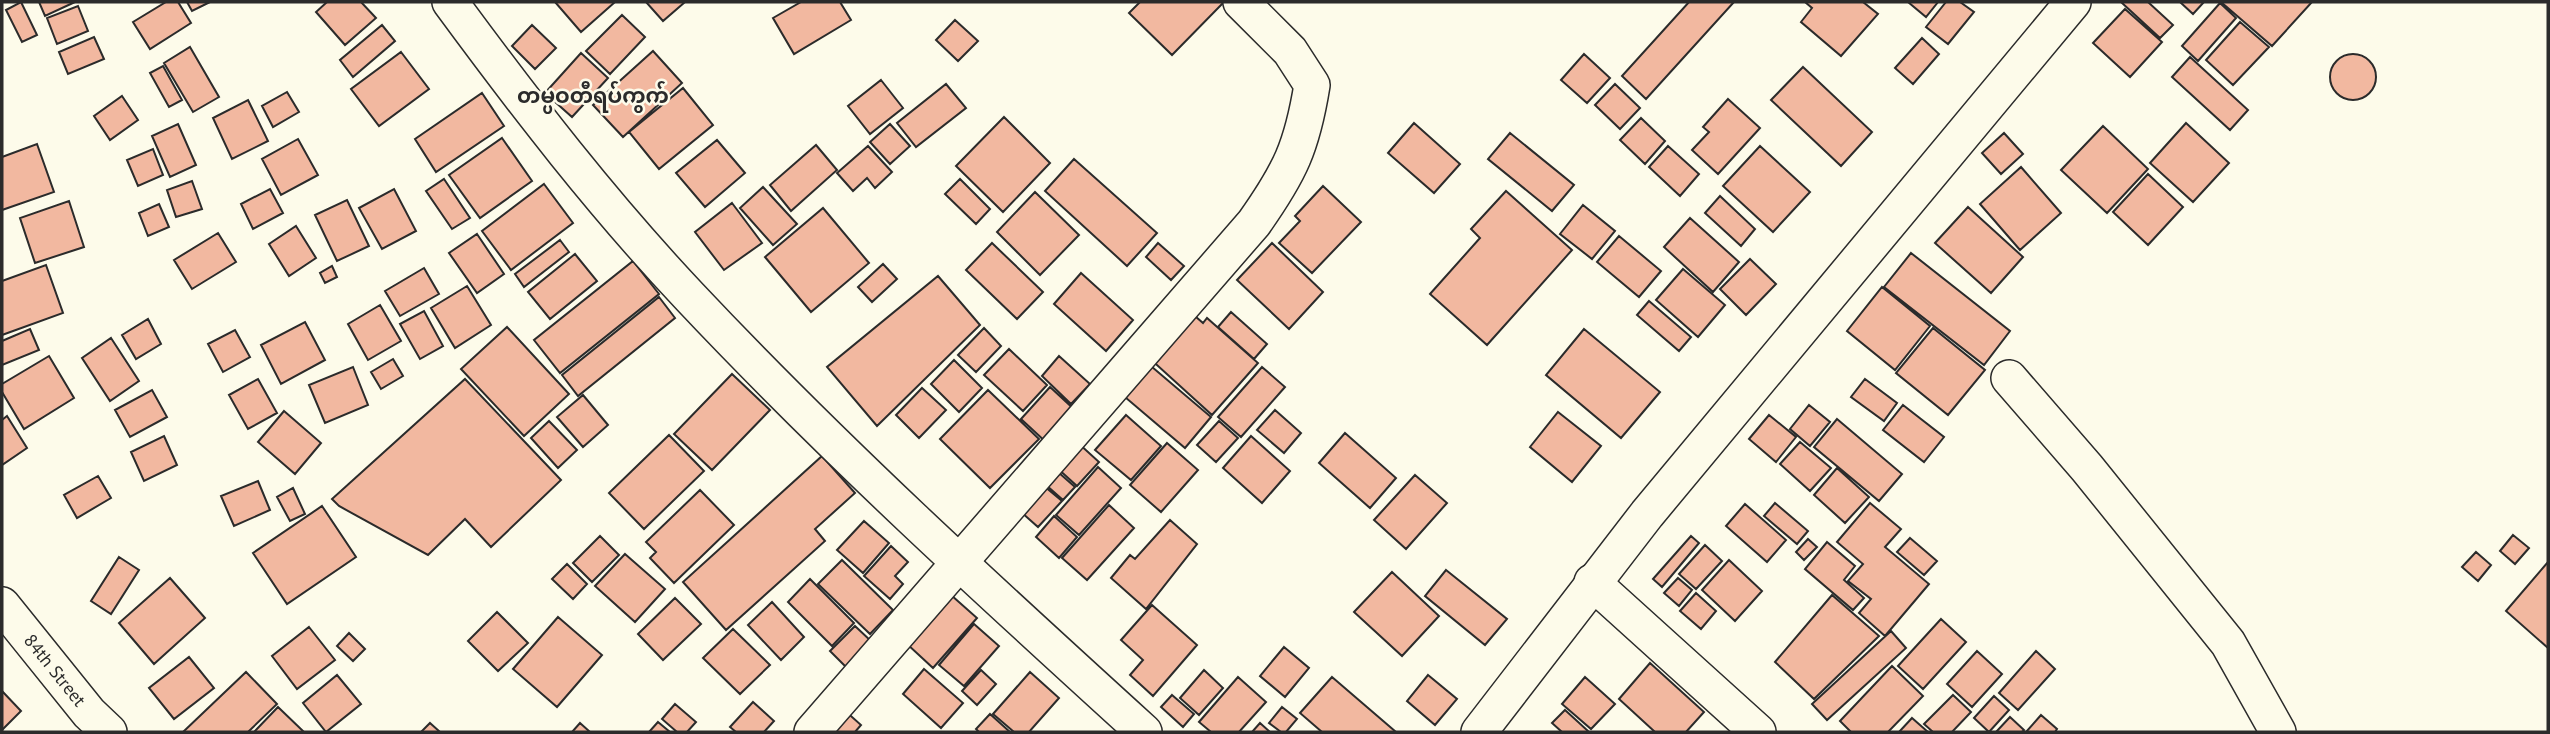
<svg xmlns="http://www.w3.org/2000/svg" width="2550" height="734" viewBox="0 0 2550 734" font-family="'PT Sans','Noto Sans Myanmar',sans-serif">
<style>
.building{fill:#f2b8a0;stroke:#2b2b2b;stroke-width:2}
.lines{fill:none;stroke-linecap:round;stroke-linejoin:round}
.minor-casing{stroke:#2b2b2b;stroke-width:38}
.minor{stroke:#fdfbea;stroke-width:35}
.labels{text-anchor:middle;stroke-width:5;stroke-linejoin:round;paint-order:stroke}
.street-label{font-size:18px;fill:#2b2b2b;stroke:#fdfbea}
.quarter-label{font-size:21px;font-weight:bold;fill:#2b2b2b;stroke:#fdfbea}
</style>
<rect width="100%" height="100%" fill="#fdfbea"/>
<path class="building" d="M21,2L37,35L22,42L6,10Z
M39,2H75L45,16Z
M166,2H178L191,23L150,49L133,22Z
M187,2H210L192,11Z
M327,2H361L376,18L345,45L316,12Z
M555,2H615L581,32Z
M646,2H685L663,21Z
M801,2H840L851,20L794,54L773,18Z
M1140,2H1224L1172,55L1129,13Z
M1689,2H1734L1646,99L1622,76Z
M1805,2H1863L1878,14L1841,56L1801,22L1812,8Z
M1908,2H1938L1926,17Z
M1946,2H1960L1974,12L1948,44L1926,27Z
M2121,2H2148L2173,25L2160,38Z
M2180,2H2204L2193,14Z
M2221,2H2312L2272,46Z
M2220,3L2236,18L2198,61L2182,46Z
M78,6L88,31L57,44L47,18Z
M2125,9L2162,42L2130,77L2093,43Z
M622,15L645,37L610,74L586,51Z
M955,20L978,41L958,61L936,40Z
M2240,22L2269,47L2233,85L2206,60Z
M382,25L395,41L353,77L340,60Z
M532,25L556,48L535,69L512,46Z
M94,37L104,59L68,74L59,52Z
M1922,38L1939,54L1913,84L1895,68Z
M190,47L219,97L193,112L164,63Z
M653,51L682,83L623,137L593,105Z
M401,52L429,89L379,126L351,89Z
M581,53L608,78L572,117L545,93Z
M1584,54L1610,78L1587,103L1561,80Z
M2330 77a23 23 0 1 1 46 0a23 23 0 1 1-46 0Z
M2190,57L2248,110L2230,130L2172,77Z
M163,66L182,100L169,107L150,73Z
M1803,67L1872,132L1841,166L1771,100Z
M881,80L903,108L870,134L848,106Z
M946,84L966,108L916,147L897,123Z
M1615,84L1640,108L1620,129L1595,105Z
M683,88L713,125L659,169L629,132Z
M287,92L299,112L273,127L262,106Z
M482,93L504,126L436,172L415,139Z
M122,96L138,120L110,140L94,116Z
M1728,99L1760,128L1718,174L1692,150L1709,132L1703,127Z
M248,100L268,141L232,159L213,118Z
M1004,117L1050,163L1003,212L956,166Z
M1641,118L1665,141L1645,164L1620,140Z
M1414,123L1460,164L1434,193L1388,153Z
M2186,123L2229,163L2193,202L2150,163Z
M178,124L196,165L170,177L152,136Z
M890,124L910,146L890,164L870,142Z
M2103,126L2148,169L2107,213L2061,170Z
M1510,133L1574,185L1552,211L1488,159Z
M2004,133L2023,154L2001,174L1982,153Z
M502,138L532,181L480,218L449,175Z
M298,139L318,175L281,195L262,159Z
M717,140L745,173L705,207L676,173Z
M37,144L54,192L2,210V157Z
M816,145L837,170L791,211L770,185Z
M868,146L892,172L875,188L867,178L853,191L837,173Z
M1668,146L1699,174L1680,196L1649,167Z
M1760,146L1810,192L1773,232L1723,186Z
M153,149L163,175L138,186L127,160Z
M1074,159L1157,233L1127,266L1045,191Z
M2021,167L2061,213L2020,250L1980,204Z
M2148,174L2183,207L2148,245L2113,212Z
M444,179L470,218L452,229L426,191Z
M960,179L990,209L976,224L945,194Z
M192,181L202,209L176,217L167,190Z
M544,184L573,223L511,270L482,231Z
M1323,186L1361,222L1312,273L1279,243L1300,221L1295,216Z
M763,187L797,224L773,245L740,208Z
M270,189L283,213L253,229L241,204Z
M394,189L416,231L382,249L359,208Z
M1506,191L1572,250L1487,345L1430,294L1480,238L1471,229Z
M1035,192L1079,235L1040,275L997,232Z
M1720,196L1755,229L1741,246L1705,213Z
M347,200L369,246L337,261L315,215Z
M69,201L84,247L35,263L20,218Z
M732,203L762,243L724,270L695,232Z
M159,204L169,227L148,236L139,213Z
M1583,205L1615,231L1592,259L1560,234Z
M1968,207L2023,257L1991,293L1935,243Z
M823,208L869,263L811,312L765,257Z
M1690,218L1739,262L1713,292L1664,247Z
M296,226L316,258L289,276L269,244Z
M218,233L236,262L192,289L174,260Z
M477,234L504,274L477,293L449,253Z
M1619,236L1661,271L1639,297L1597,262Z
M560,240L569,252L524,287L515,274Z
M992,243L1043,292L1017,319L966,270Z
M1158,243L1184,266L1171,280L1146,257Z
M1272,243L1323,292L1289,329L1237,280Z
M1911,253L2010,331L1984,365L1884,287Z
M575,254L597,281L550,319L528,292Z
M1750,259L1776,284L1746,315L1720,289Z
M633,261L659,294L560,373L534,340Z
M883,264L897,279L872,302L858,287Z
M46,265L63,313L2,335V281Z
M332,266L337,277L325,283L320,273Z
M424,268L439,294L400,316L385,291Z
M1683,269L1725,305L1698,337L1656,300Z
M1081,273L1133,320L1106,351L1054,304Z
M938,276L980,325L877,426L827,367Z
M467,286L491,325L455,348L431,308Z
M1882,287L1930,326L1895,370L1847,331Z
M659,297L675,318L578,396L562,375Z
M1649,301L1691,337L1679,351L1637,315Z
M380,305L401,341L368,360L348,324Z
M1188,310L1203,323L1207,318L1258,363L1212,415L1147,356Z
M424,311L443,346L420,359L400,324Z
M1231,312L1267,344L1254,359L1218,327Z
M148,319L161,344L136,359L122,335Z
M305,322L325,360L281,384L261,345Z
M507,327L569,394L524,436L461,369Z
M984,328L1001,346L976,372L958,355Z
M1933,328L1985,370L1948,415L1896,373Z
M30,329L39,350L2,365V341Z
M1584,329L1660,392L1621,438L1546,375Z
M235,330L250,357L223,372L208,344Z
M111,338L139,381L110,401L82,358Z
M1009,349L1047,385L1023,411L984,375Z
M49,356L74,398L24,429L2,392V384Z
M1059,356L1090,384L1071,404L1042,376Z
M393,359L403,376L381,389L371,372Z
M954,360L982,388L959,412L931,384Z
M1145,361L1211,417L1185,448L1119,392Z
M353,367L368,405L325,423L309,385Z
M1262,367L1285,387L1241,437L1218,417Z
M732,374L770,410L712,470L674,434Z
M258,379L277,413L248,429L229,395Z
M465,379L561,480L491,547L465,519L428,555L339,506L332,499Z
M1865,379L1897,403L1884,421L1851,397Z
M1050,387L1077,412L1048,444L1021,419Z
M922,388L946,410L919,438L896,415Z
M152,390L167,417L130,437L115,410Z
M988,390L1039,439L990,488L940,439Z
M583,395L608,425L583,447L557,417Z
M1809,405L1830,422L1810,446L1790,429Z
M1903,405L1944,437L1924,462L1883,430Z
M1275,410L1301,433L1284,453L1257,430Z
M284,411L321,443L295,474L258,442Z
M1558,412L1601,446L1572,482L1530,447Z
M1126,415L1161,446L1131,480L1095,450Z
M1769,415L1796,437L1776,462L1749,439Z
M7,416L27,448L2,465V420Z
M1837,419L1902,474L1879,501L1814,447Z
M549,421L577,450L558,468L531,438Z
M1219,421L1238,438L1216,462L1197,445Z
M1345,433L1396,478L1370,508L1319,463Z
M669,435L704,471L644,529L609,493Z
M164,436L177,465L144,481L131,452Z
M1251,436L1290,471L1262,503L1223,468Z
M1077,442L1099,462L1077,486L1056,467Z
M1800,442L1831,468L1810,491L1780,464Z
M1167,443L1198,470L1161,512L1130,485Z
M822,456L855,493L815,529L825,541L726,630L683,582Z
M1098,467L1121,488L1079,535L1056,515Z
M1837,468L1869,497L1845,523L1814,495Z
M1058,472L1075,487L1063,500L1046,485Z
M1415,475L1447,503L1406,549L1374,520Z
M98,476L111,498L77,518L64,495Z
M258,481L270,510L234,526L221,496Z
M1044,486L1062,501L1038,527L1021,512Z
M293,488L305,514L290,521L277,497Z
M700,490L734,525L674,583L650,558L656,552L646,542Z
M1775,503L1808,531L1797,544L1764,516Z
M1870,503L1901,529L1885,547L1929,584L1885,636L1859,613L1871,599L1848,581L1863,564L1837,542Z
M1745,504L1786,540L1767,562L1726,526Z
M1109,505L1134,528L1087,580L1062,558Z
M322,506L356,557L287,604L253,553Z
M1054,516L1077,537L1059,558L1036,537Z
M1170,520L1197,544L1146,609L1111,578L1130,555L1135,559Z
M864,521L889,543L863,573L837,550Z
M2513,535L2529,548L2515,564L2500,551Z
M600,536L619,555L592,582L573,563Z
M1691,536L1699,543L1662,587L1653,579Z
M1910,538L1937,561L1924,575L1897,552Z
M1808,539L1817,547L1804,560L1796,552Z
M1827,542L1855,566L1844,580L1864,598L1853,610L1805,569Z
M1705,545L1722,561L1696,589L1679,574Z
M891,546L908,562L895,576L903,584L890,599L864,576Z
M2476,552L2491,565L2478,581L2462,567Z
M625,554L665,589L635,622L595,586Z
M119,557L139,570L111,614L91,601Z
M842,560L893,610L870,634L818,584Z
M1729,560L1762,591L1735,621L1702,590Z
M2548,562V648L2506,611Z
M567,564L587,584L573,599L552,579Z
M1446,570L1507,619L1485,645L1425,596Z
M1392,572L1439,616L1402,656L1354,612Z
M170,578L205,618L154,664L119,623Z
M1678,578L1692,590L1679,606L1664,593Z
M810,579L854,623L832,646L788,602Z
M1696,593L1716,611L1701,629L1680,611Z
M951,595L977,618L933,668L907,644Z
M1832,595L1879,636L1814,699L1775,662Z
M675,598L701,624L663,660L638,634Z
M772,602L804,637L781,660L748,625Z
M1152,605L1197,645L1153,696L1130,675L1143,660L1121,640Z
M497,612L528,643L498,671L468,641Z
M558,617L602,655L557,707L513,669Z
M1941,619L1966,642L1923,689L1898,666Z
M974,624L999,646L964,686L939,665Z
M855,626L872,642L847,668L830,651Z
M309,627L335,660L297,689L272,656Z
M733,629L770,665L740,694L703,658Z
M1891,631L1906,648L1827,720L1812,704Z
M349,633L365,649L353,661L337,646Z
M1284,647L1309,668L1285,697L1260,676Z
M1977,651L2002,674L1972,707L1947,684Z
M2036,651L2055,669L2018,710L1999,693Z
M189,657L214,688L174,719L149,688Z
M1650,663L1704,712L1686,732H1655L1619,699Z
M1892,666L1923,696L1888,732H1851L1840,721Z
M924,669L963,703L941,728L903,694Z
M981,670L996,684L977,705L962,691Z
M1204,670L1223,688L1199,715L1180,698Z
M246,672L277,704L248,732H183Z
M1030,672L1059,698L1029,732H1014L993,714Z
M337,675L361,704L326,732L303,703Z
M1428,675L1457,699L1435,725L1407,701Z
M1238,677L1266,702L1239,732H1211L1199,722Z
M1332,677L1396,732H1322L1300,713Z
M1585,677L1615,704L1591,729L1562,704Z
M2,691L21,711L2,730Z
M1172,695L1194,714L1183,727L1161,707Z
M1953,695L1971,712L1952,732H1933L1924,724Z
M1994,696L2009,710L1989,732L1974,718Z
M753,702L774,721L764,732H736L730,727Z
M675,704L696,722L687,732H677L662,719Z
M278,707L304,732H254Z
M1282,707L1297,719L1286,732H1281L1269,723Z
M842,708L861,725L855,732H820Z
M1565,710L1588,731L1587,732H1562L1552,723Z
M990,714L1010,732H979L976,729Z
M2041,715L2057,729L2055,732H2026Z
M2010,717L2024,730L2022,732H1996Z
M1912,718L1928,732H1899Z
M658,722L670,732H649Z
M430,723L440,732H421Z
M580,723L590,732H572Z
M1260,723L1270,732H1252Z"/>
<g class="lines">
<g class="minor-casing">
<g id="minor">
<path d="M450,2C525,104 603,205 690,297C834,450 989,591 1144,732"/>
<path d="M2009,378L2087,468L2228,643L2278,732"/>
<path d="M1592,582L1758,732"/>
<path id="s1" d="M2,605L89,713L109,732"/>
<path d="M812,732L1254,223C1290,172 1302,147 1312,85L1290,51L1241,2"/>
<path d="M1479,732L1647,514L2073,2"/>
</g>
</g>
<use href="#minor" class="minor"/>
</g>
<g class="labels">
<g class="street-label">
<text dy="6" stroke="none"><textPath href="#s1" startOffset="84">84th Street</textPath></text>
</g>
<g class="quarter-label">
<text x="593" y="103">တမ္ပဝတီရပ်ကွက်</text>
</g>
</g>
<rect width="2550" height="734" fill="none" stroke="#2b2b2b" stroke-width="7"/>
</svg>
